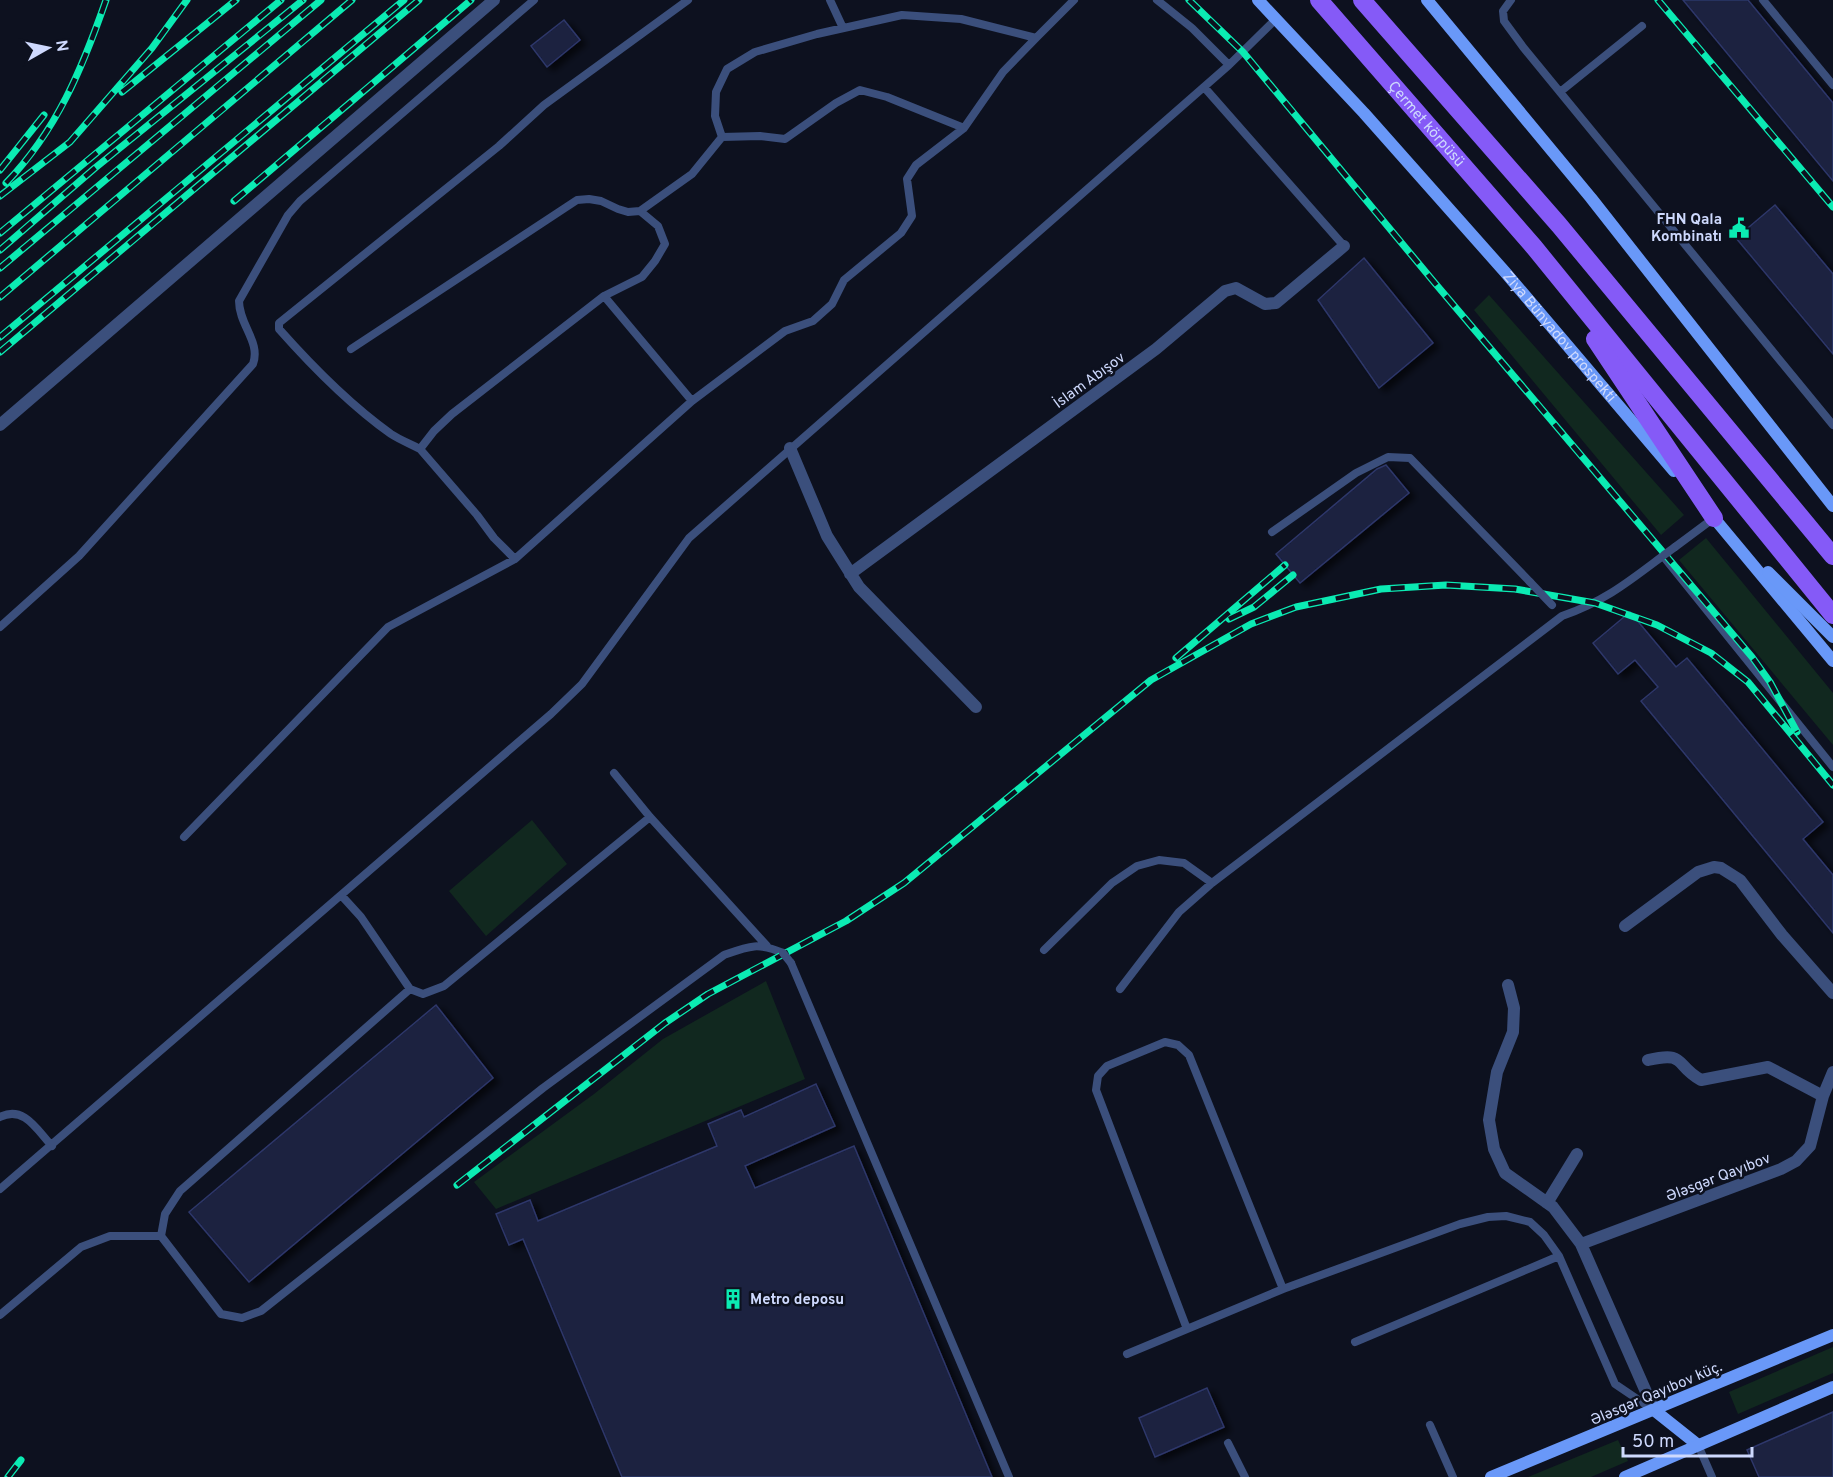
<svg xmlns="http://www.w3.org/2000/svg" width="1833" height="1477" viewBox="0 0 1833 1477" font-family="Overpass,sans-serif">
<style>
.green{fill:#11281f}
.building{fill:#1a203f;stroke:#2e376a;stroke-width:1.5;filter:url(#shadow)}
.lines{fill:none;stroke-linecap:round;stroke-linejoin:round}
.lane{stroke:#3b4f7c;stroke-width:8}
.street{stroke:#3b4f7c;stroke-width:12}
.secondary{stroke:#6998f8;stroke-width:12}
.primary{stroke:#855af7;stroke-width:18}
.rail-casing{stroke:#0bebb3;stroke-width:7}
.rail{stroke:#0d111f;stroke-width:4.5;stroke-dasharray:14;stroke-linecap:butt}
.lane-bridge{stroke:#3b4f7c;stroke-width:8}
.labels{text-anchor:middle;stroke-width:5;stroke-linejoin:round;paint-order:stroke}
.street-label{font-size:15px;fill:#ced9fd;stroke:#0d111f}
.poi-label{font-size:15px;font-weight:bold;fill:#ced9fd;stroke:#0d111f;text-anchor:end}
</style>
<defs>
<filter id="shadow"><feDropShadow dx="6" dy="4" stdDeviation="3" flood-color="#0009"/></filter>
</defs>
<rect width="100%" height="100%" fill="#0d111f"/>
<path class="green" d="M1489,295L1684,515L1661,535L1474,310Z
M1706,538L1833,693V745L1679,560Z
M532,820L567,864L486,936L449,891Z
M766,981L805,1079L496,1209L474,1182L594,1094L663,1039Z
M1833,1347V1373L1738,1414L1729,1392Z
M1618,1440L1628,1461L1591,1477H1528Z"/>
<path class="building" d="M1683,0H1748L1833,103V181Z
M564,20L580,40L547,67L531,46Z
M1775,205L1833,274V354L1736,238Z
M1364,258L1433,343L1379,388L1318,300Z
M1386,465L1409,493L1300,583L1276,554L1377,469Z
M1630,612L1676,667L1687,658L1823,822L1803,839L1833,875V933L1641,701L1658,687L1635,660L1618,674L1593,643Z
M436,1005L493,1078L249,1282L189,1212Z
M816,1084L835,1126L745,1166L755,1188L854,1146L992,1477H622L523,1239L509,1245L496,1214L530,1200L538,1221L717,1146L708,1124L741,1110L744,1117Z
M1207,1388L1224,1427L1155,1457L1139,1418Z
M1833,1412V1477H1759L1747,1450Z"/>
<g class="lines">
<path class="lane" d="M830,0L843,28
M1157,0L1192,28L1229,65
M1511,0L1503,11L1504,21L1523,47L1833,425
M1763,0L1833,85
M1204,87L1344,246
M1560,92L1642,26
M722,137L715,116L716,92L727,69L755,52L817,34L902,15L961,19L1036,38L1074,0
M604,296L692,401
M351,349L577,200L589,199L601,201L618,209L628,212L640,211L692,174L722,137L760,136L785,139L836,103L860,90L887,97L964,128
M420,449C411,444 400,440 391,434C353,407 310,364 279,329V323L499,146L544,105L688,0
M1272,532L1356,473L1388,457L1410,458L1530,582
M1675,547L1714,518
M1663,556L1833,767
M515,559L692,401L785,331L813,321L832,304L844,280L901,233L912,216L907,179L916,165L964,128L1003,72L1036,38
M0,627L79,556L253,364C261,342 239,325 239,301L288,215L300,201L534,0
M614,773L650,817L767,946
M184,837L388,627L515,559L494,538L477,515L420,449L434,431L452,414L604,296L642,277L655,261L665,244L658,226L640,211
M341,895L361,917L410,989L423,994L444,986L650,817
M1044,950L1112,883L1137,866L1159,860L1184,863L1212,883
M791,963L1009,1477
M1120,989L1179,912L1212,883L1562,616C1605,601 1628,582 1664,555
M0,1117C24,1105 37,1130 52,1146
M0,1189L551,714L582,684L689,538L1229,65L1275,20
M161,1236L165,1214L180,1191L410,989
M0,1315L81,1247L110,1236H161L221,1314L242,1318L261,1311L543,1088L724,955C749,946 758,942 783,953
M1187,1329L1096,1090L1098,1076L1107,1066L1165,1042L1178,1045L1189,1055L1283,1289
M1355,1342L1559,1256
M1127,1354L1283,1289L1460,1224L1488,1217L1506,1216L1530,1222L1544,1235L1559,1256L1615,1384L1652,1409
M1430,1425L1453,1477
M1228,1443L1245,1477
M1698,1445L1712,1477"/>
<path class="street" d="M0,425L494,0
M790,448L827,536L859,587L976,707
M850,574L1156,349L1225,291L1236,288L1265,304L1276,303L1344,246
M1625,926L1698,872L1714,867L1721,868L1740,880L1782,935L1833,993
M1508,985L1514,1008L1513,1032L1497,1072L1489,1120L1494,1149L1505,1173L1553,1207L1581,1244
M1648,1060C1687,1051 1674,1065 1701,1080L1768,1067L1823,1096
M1547,1203L1577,1154
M1654,1410L1581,1244L1781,1169L1796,1161L1810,1146L1823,1096L1833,1072"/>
<g class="secondary">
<path id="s1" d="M1258,0L1364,113L1505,272L1674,471"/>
<path d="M1427,0L1591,198L1833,506"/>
<path d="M1709,512L1833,661"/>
<path d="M1768,572L1833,637"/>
<path d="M1654,1410L1698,1445"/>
<path d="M1491,1477L1833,1335"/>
<path d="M1625,1477L1833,1387"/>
</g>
<g class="primary">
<path id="s2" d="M1319,0L1534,247L1833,615"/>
<path d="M1362,0L1559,225L1833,556"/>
<path d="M1595,339L1714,518"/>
</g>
<g class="rail-casing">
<path id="rail" d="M1189,0L1243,52L1434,282L1752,657L1770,682L1797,732
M1658,0L1833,207
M122,92L236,0
M0,170L44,115
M6,183C57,130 82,69 106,0
M0,196L70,142L152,48L187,0
M234,201L471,0
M0,233L281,0
M0,250L95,168L303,0
M0,268L321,0
M0,297L352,0
M0,337L404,0
M0,352L419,0
M1229,619L1254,607L1293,575
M1176,658L1285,565
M457,1185L665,1023L708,994L846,921L904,883L1151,680L1251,624L1296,607L1381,589L1446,585L1515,589L1595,603L1657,625L1711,653L1748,682L1833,785
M8,1477L21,1460"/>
</g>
<use href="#rail" class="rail"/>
<path class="lane-bridge" d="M1664,555L1675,547
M1530,582L1552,605
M783,953L791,963"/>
</g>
<defs>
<g id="civic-bare" transform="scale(1.62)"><path d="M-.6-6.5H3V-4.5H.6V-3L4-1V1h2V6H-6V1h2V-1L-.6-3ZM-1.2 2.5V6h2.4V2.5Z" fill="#0bebb3" stroke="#0d111f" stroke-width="2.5" paint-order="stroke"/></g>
<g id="building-bare" transform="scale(1.62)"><path d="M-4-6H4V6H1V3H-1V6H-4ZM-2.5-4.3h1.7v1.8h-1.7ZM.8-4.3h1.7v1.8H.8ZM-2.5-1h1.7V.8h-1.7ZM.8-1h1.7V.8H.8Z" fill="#0bebb3" stroke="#0d111f" stroke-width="2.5" paint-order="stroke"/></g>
</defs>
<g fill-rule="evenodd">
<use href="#civic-bare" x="1739" y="228"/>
<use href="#building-bare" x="733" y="1299"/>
</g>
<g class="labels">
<g class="street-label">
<text dy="5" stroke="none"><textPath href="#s2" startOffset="164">Çermet körpüsü</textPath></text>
<text dy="5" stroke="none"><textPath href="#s1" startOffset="452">Ziya Bünyadov prospekti</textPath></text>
<text transform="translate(1089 380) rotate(-36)" y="5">İslam Abışov</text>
<text transform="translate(1718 1177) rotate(-21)" y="5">Ələsgər Qayıbov</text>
<text transform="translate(1656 1393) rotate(-23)" y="5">Ələsgər Qayıbov küç.</text>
</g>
<g class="poi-label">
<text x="1722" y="224">FHN Qala<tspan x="1722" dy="17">Kombinatı</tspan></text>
<text x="750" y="1304" text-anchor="start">Metro deposu</text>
</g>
</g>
<g transform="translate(48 48) rotate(81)" stroke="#0d111f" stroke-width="4.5" paint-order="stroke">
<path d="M0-4.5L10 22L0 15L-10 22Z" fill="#ced9fd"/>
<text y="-9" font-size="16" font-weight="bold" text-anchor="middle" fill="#ced9fd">N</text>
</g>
<path d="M1623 1447v9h129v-9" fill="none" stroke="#ced9fd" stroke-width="3"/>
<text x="1632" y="1447" font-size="18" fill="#ced9fd" stroke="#0d111f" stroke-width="4.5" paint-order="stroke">50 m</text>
</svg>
